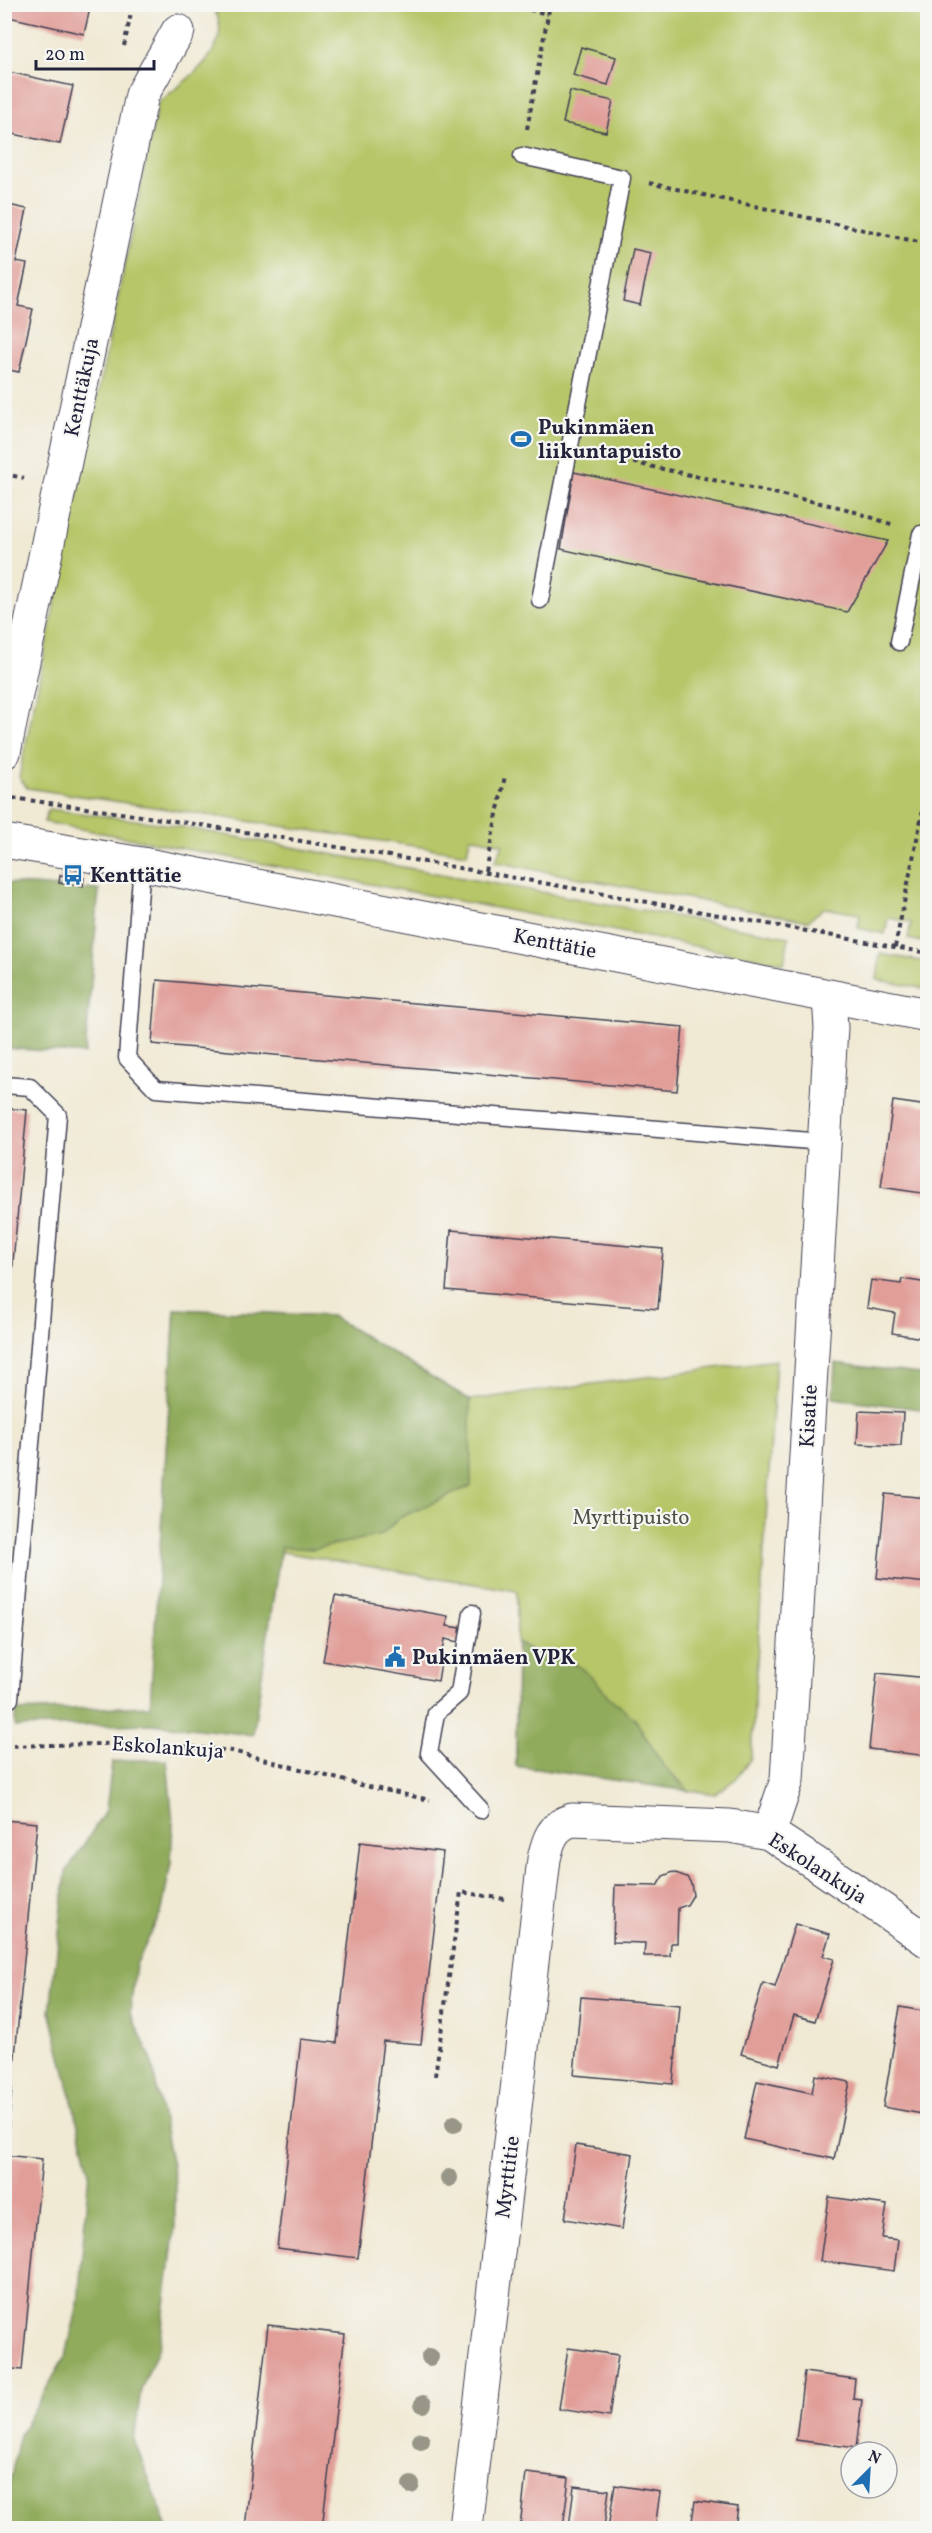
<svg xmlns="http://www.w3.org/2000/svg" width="932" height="2533" viewBox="0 0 932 2533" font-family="Vollkorn,serif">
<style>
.green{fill:#b6c668;stroke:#6c7452;stroke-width:1.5}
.forest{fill:#90ab5c;stroke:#59664c;stroke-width:1.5}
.building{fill:#e19e99}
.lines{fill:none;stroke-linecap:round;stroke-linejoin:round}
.lane-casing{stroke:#414052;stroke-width:19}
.street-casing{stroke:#414052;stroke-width:35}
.secondary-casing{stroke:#414052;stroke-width:35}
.path{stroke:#414052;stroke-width:4;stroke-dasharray:4.5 4.5;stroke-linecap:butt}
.lane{stroke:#fff;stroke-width:16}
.street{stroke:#fff;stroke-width:33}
.secondary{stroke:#fff;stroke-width:33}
.tree{fill:#979687}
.labels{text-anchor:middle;stroke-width:4.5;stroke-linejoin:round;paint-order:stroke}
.street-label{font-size:21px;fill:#22223b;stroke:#f6f6f2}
.poi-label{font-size:21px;font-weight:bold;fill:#22223b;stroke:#f6f6f2;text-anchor:start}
.park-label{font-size:21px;fill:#4e5348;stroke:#f6f6f2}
</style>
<rect width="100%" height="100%" fill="#f6f6f2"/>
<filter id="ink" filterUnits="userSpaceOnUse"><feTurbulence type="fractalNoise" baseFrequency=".0167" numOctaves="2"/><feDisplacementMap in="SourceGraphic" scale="12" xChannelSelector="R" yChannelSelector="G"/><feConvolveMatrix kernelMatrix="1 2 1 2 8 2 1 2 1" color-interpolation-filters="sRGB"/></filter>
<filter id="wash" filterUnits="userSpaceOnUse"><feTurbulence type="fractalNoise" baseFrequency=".008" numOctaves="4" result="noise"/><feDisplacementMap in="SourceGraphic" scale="24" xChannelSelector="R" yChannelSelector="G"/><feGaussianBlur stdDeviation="1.35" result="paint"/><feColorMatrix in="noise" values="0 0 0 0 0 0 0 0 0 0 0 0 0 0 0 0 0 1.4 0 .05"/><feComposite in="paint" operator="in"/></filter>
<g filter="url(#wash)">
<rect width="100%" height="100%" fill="#f0e9d3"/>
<path class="green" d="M211,5H927V943L908,939L911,922L888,918L885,934L858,928L860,914L824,908L808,921L495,862L503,844L470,837L467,854L27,788L19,777L158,103C186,79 241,46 211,5Z
M48,809L159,823L789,937L784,963L44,822Z
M880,954L927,962V989L877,980Z
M175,1309L331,1316L470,1400L776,1360L751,1758L737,1778L715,1794L516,1766L517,1591L161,1532Z"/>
<path class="forest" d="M5,883L99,890L85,1054L5,1048Z
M175,1309L331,1316L470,1400L471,1486L399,1518L382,1535L314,1549L281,1547L253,1735L152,1724L15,1727V1711L150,1706Z
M835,1363L927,1375V1410L833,1398Z
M517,1642L534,1652L577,1665L596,1681L608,1696L635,1719L663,1765L689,1791L516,1766Z
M132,1760H167L173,1822L171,1863L162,1910L136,1965L130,2012L151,2058L175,2182V2226L160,2344L141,2390L134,2440L168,2528H11L6,2500L20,2434L66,2355L78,2305L89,2170L50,2011L66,1872L106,1810L112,1762Z"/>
<g id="blocks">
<path class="building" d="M4,4H91L84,34L4,16Z
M581,47L616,57L608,85L573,75Z
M4,71L73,86L60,144L4,132Z
M570,91L613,101L606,132L563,123Z
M4,204L27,209L16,262L27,264L18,306L33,309L19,372L4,369Z
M633,249L651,253L640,305L623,301Z
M574,472L888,541L847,612L614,561L561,549Z
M60,875L84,878L83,886L59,883Z
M157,980L683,1027L677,1091L152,1044Z
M893,1101L928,1106V1194L881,1187Z
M4,1108L27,1110L6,1339H4Z
M451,1230L663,1249L658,1309L446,1290Z
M902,1279L928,1283V1339L892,1333L895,1313L867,1308L871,1280L901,1284Z
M859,1411L903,1413L901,1446L857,1444Z
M885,1494L928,1498V1583L877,1578Z
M335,1596L448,1616L447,1626L461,1628L459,1642L445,1639L438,1681L323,1661Z
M877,1673L928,1678V1756L869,1749Z
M4,1820L37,1823L6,2151H4Z
M360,1842L443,1852L421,2044L383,2041L358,2258L277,2248L301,2039L337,2043Z
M673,1872L687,1877L691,1883L693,1895L687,1905L678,1908L677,1943H671L670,1956H644L645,1943L613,1942L615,1885L657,1886L663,1876Z
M795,1924L830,1934L823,1956L834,1959L815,2021L794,2015L779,2065L741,2054L763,1983L775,1987Z
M581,1997L680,2005L673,2084L574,2075Z
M900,2007L928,2012V2115L883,2107Z
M815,2075L850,2082L834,2159L744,2139L757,2081L812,2093Z
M576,2145L633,2154L622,2229L565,2219Z
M4,2155L42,2159L22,2370L4,2368Z
M829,2197L887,2205L882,2238L898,2240L894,2271L820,2261Z
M268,2325L345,2334L322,2528H245Z
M568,2348L618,2355L609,2417L559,2409Z
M804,2372L855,2379L853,2399L862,2400L856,2448L796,2440Z
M526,2473L569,2478L563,2528H520Z
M615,2485L660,2492L655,2528H608Z
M574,2486L609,2490L604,2528H569Z
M695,2501L738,2507L735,2528H691Z"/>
</g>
</g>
<g filter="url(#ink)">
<use href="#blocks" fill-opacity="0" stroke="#414052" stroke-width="1.5"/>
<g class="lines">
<g class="lane-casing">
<path id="lane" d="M522,156L622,178L540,600
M899,642L921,534
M142,864L127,1058L156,1089L823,1142
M4,1085L30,1087L58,1115L10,1699
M472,1613L459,1693L436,1713L429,1753L481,1810"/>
</g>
<g class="street-casing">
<path id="street" d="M4,752L142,95L178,31
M769,1833L787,1780L831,1028L829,997
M466,2528L544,1859C548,1841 552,1826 572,1820L730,1826L769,1833L815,1863L928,1941"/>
</g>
<g class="secondary-casing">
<path id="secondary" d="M4,841L142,864L928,1015"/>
</g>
<path class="path" d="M503,4L548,14
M124,46L133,4
M527,129L550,4
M649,183L928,244
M598,455L843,508L894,525
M4,474L24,478
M4,797C314,837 620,898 928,953
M485,871L505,776
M895,947L928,785
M4,1746L148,1743L232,1751L365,1786L430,1800
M5,1746L7,1727
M435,2076L461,1892L504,1899"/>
<use href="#lane" class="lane"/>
<use href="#street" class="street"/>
<use href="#secondary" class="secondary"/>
</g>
<g class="tree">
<circle cx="454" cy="2124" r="9"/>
<circle cx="449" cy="2178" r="9"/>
<circle cx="430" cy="2357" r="9"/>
<circle cx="423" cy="2404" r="9"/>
<circle cx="421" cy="2441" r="9"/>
<circle cx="411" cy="2485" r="9"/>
</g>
</g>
<defs>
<g id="stadium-bare" transform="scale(1.62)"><path d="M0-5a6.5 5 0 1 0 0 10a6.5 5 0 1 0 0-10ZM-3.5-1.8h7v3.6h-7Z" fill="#1f6fb2" stroke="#f6f6f2" stroke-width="2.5" paint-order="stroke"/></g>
<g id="bus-bare" transform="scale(1.62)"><path d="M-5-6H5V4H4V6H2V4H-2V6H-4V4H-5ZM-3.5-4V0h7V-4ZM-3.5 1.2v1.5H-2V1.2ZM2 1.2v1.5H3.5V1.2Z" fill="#1f6fb2" stroke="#f6f6f2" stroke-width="2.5" paint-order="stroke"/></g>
<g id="civic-bare" transform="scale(1.62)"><path d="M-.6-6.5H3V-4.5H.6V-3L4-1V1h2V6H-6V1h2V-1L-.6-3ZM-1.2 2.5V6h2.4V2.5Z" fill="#1f6fb2" stroke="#f6f6f2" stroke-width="2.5" paint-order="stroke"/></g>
</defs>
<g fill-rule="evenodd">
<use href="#stadium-bare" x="521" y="439"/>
<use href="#bus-bare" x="73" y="875"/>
<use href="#civic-bare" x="395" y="1657"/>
</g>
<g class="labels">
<g class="street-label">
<text transform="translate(81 387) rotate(-78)" y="7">Kenttäkuja</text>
<text transform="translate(555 943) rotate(11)" y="7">Kenttätie</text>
<text transform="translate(808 1416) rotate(-87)" y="7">Kisatie</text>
<text transform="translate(168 1747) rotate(4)" y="7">Eskolankuja</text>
<text transform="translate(818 1868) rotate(33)" y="7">Eskolankuja</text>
<text transform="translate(507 2177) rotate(-83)" y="7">Myrttitie</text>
</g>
<g class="poi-label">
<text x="538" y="434">Pukinmäen<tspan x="538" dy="24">liikuntapuisto</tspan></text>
<text x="90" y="882">Kenttätie</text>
<text x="412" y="1664">Pukinmäen VPK</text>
</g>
<g class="park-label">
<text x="631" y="1524">Myrttipuisto</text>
</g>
</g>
<rect width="932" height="2533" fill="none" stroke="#f6f6f2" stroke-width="24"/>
<g transform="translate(869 2470) rotate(24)"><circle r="28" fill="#f6f6f2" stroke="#a1a1a9" stroke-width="1.5"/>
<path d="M0-4.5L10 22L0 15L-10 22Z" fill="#1f6fb2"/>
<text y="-9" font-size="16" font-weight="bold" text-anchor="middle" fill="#22223b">N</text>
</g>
<path d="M36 60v9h118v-9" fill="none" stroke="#22223b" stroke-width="3"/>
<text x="45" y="60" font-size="18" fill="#22223b" stroke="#f6f6f2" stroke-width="4.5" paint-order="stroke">20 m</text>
</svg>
